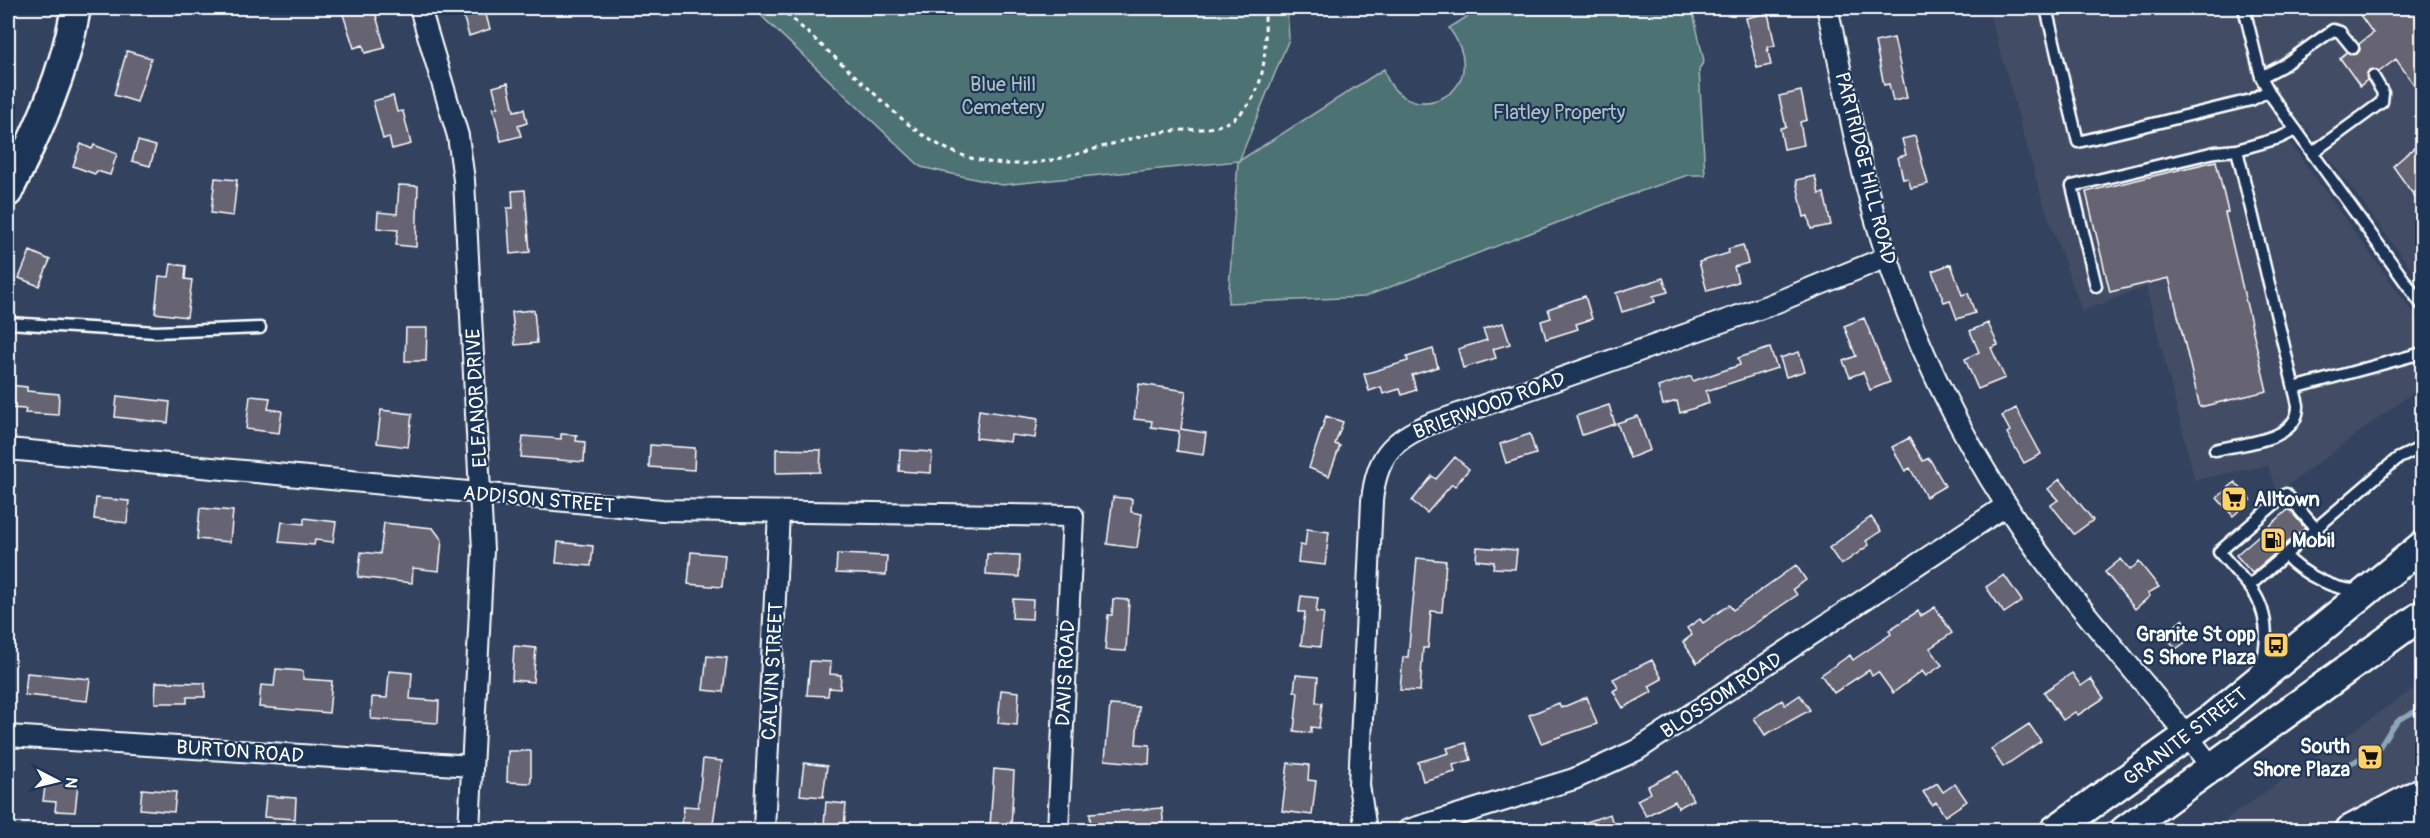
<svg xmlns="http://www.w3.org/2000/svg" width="2430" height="838" viewBox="0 0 2430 838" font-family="Pangolin,sans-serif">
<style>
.built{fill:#424d65}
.green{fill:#4e7273;stroke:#a6b8b9;stroke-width:1.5}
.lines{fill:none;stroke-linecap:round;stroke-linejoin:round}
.stream{stroke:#8ea6b9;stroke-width:5}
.building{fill:#666372;stroke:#fff;stroke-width:1.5}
.lane-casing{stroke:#fff;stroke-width:15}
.street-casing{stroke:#fff;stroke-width:24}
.secondary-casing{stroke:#fff;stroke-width:33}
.path{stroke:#fff;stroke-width:3;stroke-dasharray:4.5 4.5;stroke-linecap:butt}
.lane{stroke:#1d3557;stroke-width:10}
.street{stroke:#1d3557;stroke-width:20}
.secondary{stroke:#1d3557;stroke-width:28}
.labels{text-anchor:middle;stroke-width:4.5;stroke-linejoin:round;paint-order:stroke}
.park-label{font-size:20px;fill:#afc0c0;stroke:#1d3557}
.street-label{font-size:20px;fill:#fff;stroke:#1d3557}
.poi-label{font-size:20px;font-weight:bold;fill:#fff;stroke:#1d3557;text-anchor:start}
</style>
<rect width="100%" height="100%" fill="#33435f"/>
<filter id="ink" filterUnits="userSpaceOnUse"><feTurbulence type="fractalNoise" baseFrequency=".0167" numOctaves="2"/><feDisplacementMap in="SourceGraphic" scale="12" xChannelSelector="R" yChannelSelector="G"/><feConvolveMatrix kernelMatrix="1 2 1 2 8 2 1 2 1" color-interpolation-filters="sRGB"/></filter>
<g filter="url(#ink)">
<path class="built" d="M1988,8H2422V283L2303,123L2279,128L2422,325V386L2277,493L2268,465L2195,480L2146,287L2082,311L2042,199Z
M2422,683V830H2211Z"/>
<path class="green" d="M753,8H1287L1289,39L1239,161L1384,69C1400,132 1500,97 1449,28L1481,8H1692L1704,61L1699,69L1705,175H1688L1624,197L1364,297L1228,303L1238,161L1002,185L921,167Z"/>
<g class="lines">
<path class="stream" d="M2348,765L2379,748L2392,727L2400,719L2422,708"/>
</g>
<path class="building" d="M341,8H374L385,48L365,53L363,45L354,48Z
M461,8H484L490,29L469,36Z
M2355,8H2422V96L2396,59L2379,72L2369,70L2367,80L2360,86L2340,58L2347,52L2357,54L2360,50L2359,44L2373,33Z
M1768,13L1775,46L1767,47L1771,65L1757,68L1746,18Z
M1894,38L1907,98L1893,101L1889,84L1884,85L1875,42Z
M127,51L151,58L137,102L114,95Z
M508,83L514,111L524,109L527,123L518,126L521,136L501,141L493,108L498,107L493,87Z
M1801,91L1807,120L1800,122L1804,145L1784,149L1780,128L1786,127L1779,96Z
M393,96L397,112L403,111L411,144L392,149L389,137L383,139L373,101Z
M1915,136L1928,184L1911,188L1908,178L1903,179L1898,157L1906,155L1902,139Z
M138,141L156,146L150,166L132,161Z
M2422,141V207L2393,166Z
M81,144L92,149L94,145L117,154L110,175L97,171L95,174L73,166Z
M2216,161L2228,212L2225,213L2267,391L2200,407L2169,278L2110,292L2086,192Z
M1815,176L1819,194L1824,193L1831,225L1811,229L1808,216L1804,217L1796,180Z
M215,178L237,180L233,216L211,213Z
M399,185L418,186L416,247L396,245L398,230L377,228L378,212L397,214Z
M525,190L530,252L510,254L507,208H513L512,191Z
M1743,245L1748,263L1734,267L1738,282L1707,291L1699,262L1729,253L1728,249Z
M30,251L50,260L39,286L19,278Z
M171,264L186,266L185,279L192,280L187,317L155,313L159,276L169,277Z
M1951,264L1962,295L1968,293L1975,313L1957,319L1950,300L1944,302L1932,271Z
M1663,278L1668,292L1653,296L1655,302L1622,312L1616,293Z
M1585,296L1592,319L1576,324L1578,329L1546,339L1541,321L1551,318L1548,309Z
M534,310L537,343L515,345L512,312Z
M1864,318L1890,382L1870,390L1863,372L1850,377L1843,361L1856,356L1844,326Z
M1503,323L1510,344L1493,349L1496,358L1463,368L1458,349L1487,340L1483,329Z
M1988,323L1998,345L1991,348L2005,378L1978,389L1965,359L1979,352L1970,331Z
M406,328H427L426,361H405Z
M1770,348L1777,368L1706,391L1709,403L1680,413L1677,401L1663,405L1658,387L1691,376L1693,381L1740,365L1738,358Z
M1433,349L1438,367L1412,375L1416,390L1402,395L1400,389L1383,394L1381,387L1369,391L1364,374L1408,361L1407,357Z
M1799,352L1805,371L1786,377L1780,358Z
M1139,384L1186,391L1181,429L1206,433L1203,455L1177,451L1179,431L1151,427L1152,421L1134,419Z
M8,385L27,387V391L59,394L58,415L25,413L26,409L8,408Z
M117,396L170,402L168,423L115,417Z
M250,396L270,398L268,409L282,411L279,433L246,429Z
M1609,405L1615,424L1582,435L1576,416Z
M2016,408L2041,454L2024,463L2007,433L2010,431L2002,416Z
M381,410L412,414L408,447L377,443Z
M979,410L1038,419L1035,438L1011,435L1010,442L976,438Z
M1326,416L1343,422L1335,444L1340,446L1329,476L1309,468Z
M1638,416L1650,450L1630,458L1617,423Z
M561,434L577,435L576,441L585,442L584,462L521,457L523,436L561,439Z
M1530,434L1536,454L1506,463L1500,444Z
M1909,438L1923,461L1929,458L1945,486L1926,497L1910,468L1905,471L1892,447Z
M650,445L695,448L694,470L649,467Z
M776,449L821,450L820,472L776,473Z
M900,450L932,452L931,473L899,471Z
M1455,457L1469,469L1455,486L1452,484L1427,513L1412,501L1432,476L1436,479Z
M2060,479L2093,520L2074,534L2051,505L2058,500L2048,489Z
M2235,482L2251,500L2233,516L2217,498Z
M1113,497L1132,499L1131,512L1142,514L1137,548L1107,544Z
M96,498L129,501L127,523L94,519Z
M200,508L233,511L230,542L197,539Z
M2289,509L2305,528L2252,573L2236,555Z
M1871,517L1881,531L1866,541L1869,545L1841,565L1829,548Z
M304,518L336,522L333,542L315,540L314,545L279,542L282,522L304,524Z
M384,523L433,528L442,540L439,571L413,568L412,583L358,577L361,552L380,554Z
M1307,529L1329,532L1325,565L1298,562L1300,545L1305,546Z
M558,542L593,546L591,566L556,563Z
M1477,547L1517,550L1515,569L1493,568L1494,562L1476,560Z
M691,552L725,555L722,587L688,584Z
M837,554L887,556L886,575L836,573Z
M987,554L1020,555L1019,577L986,575Z
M1417,558L1446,561L1442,612L1431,611L1428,648H1423L1420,691L1400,690L1403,657H1408Z
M2121,559L2130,570L2139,562L2159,587L2148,593L2150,596L2135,609L2105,572Z
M1796,565L1806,580L1793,589L1797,595L1697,663L1683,642L1692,635L1687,628L1700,619L1703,623L1729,605L1733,610Z
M2004,575L2022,601L2004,613L1986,587Z
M1301,596L1318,598L1316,612L1324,613L1320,647L1301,645L1305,612H1299Z
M1013,599L1033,600L1032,619L1012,618Z
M1113,599L1129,600L1126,651L1105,650L1108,615H1112Z
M1935,607L1952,633L1930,648L1942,665L1926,676L1922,671L1893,693L1878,672L1872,676L1869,670L1834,693L1821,675L1850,655L1853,660L1891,634L1889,630L1918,611L1921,616Z
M2183,619L2195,635L2176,649L2164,634Z
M514,646L536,648L533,682L512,680Z
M707,656L727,658L723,692L703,690Z
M1652,660L1662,679L1649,686L1652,692L1623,708L1613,691L1618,688L1613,679Z
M810,661L831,662L830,674L841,675L840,689L829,688L828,696L807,695Z
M276,669L303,671V679L332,681L329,713L259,707L261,685L274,686Z
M389,671L412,673L410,699L439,701L438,723L371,719L372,697L387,698Z
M27,673L90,679L87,701L25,695Z
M2072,673L2081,686L2091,679L2104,698L2078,715L2075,712L2063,720L2044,692Z
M1296,675L1318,677L1316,702L1322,703L1319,728L1311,727V733L1294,731L1298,692L1294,691Z
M156,682L205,683V697H187V703H155Z
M1001,690L1019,692L1017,725L998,723Z
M1800,695L1810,710L1765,735L1754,718L1782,700L1785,705Z
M1587,697L1597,724L1541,743L1529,715L1559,703L1561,708Z
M1110,705L1139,707L1136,744L1150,745L1149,764L1105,760Z
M2029,724L2041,741L2003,767L1991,749Z
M1466,743L1471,760L1453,765L1455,772L1423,781L1418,762L1449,753L1447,748Z
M508,751H531V783L507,782Z
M703,759L722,761L712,830L682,824L684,806L698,807Z
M804,763L827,766L823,797L800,795Z
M1288,763L1309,765L1308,780L1316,781L1312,815L1282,811Z
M994,769L1014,771L1011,827L990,826Z
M1678,771L1693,800L1678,808L1675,801L1646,816L1637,800L1651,793L1648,786Z
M46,780L78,783L75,812L55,811L56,802L43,801Z
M1937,783L1943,792L1955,784L1967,801L1945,816L1936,802L1932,805L1923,792Z
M142,789L176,792L174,812L140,809Z
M266,796L296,798L295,819L264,817Z
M826,802L846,804L844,827L824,825Z
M1162,808L1164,831H1091L1090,813Z
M1610,814L1615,831H1569V828Z"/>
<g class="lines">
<g class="lane-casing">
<path id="lane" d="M2046,8L2078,142L2251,100L2268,91
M2244,8L2261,77L2272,97L2422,305
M2261,77L2282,66L2333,30L2340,32L2353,48
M2312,153L2382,102L2383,93L2373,76
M2096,286L2072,186L2215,152L2237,150
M8,323L156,332L260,328
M2294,388L2422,353
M2215,450C2242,443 2299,442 2298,405L2237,150L2279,138L2296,130
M2316,529L2286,494L2219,552L2249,586L2397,459L2422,447
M2285,555C2301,573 2336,592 2361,590
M2249,586C2269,610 2269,642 2260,671"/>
</g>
<g class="street-casing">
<path id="street" d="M420,8L458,136L464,180L483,550L469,830
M1828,11C1844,84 1857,159 1879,231C1911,338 1962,440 2024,532C2081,615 2152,688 2213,769
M8,449L662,510L1073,516L1058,830
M8,736L472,766
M764,830L779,512
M1366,830L1359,785L1372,501C1376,458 1391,440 1430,424L1767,306L1887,257
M1408,830L1574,779L1637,750L2007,505"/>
</g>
<g class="secondary-casing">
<path id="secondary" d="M8,192C38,130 64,77 76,8
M2055,830L2208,721L2422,546
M2125,830L2422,615
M2350,830L2422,792
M2393,830L2422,816"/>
</g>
<path class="path" d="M780,8C808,33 836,58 864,84C891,109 919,138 954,152C1030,183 1085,146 1157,133C1187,127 1220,135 1243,111C1269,84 1265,42 1265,8"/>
<use href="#lane" class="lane"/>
<use href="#street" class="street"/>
<use href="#secondary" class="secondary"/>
</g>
</g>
<defs>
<g id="supermarket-square" transform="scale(1.35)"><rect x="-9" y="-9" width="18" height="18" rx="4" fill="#ffd166" stroke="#1d3557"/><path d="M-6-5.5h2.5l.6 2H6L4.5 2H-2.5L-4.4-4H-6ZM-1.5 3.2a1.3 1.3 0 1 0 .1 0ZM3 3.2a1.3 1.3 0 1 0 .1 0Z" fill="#111"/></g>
<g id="fuel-square" transform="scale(1.35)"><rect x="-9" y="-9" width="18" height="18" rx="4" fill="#ffd166" stroke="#1d3557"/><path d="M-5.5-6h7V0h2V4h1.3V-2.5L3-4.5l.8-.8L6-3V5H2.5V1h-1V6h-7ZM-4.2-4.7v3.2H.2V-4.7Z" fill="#111"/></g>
<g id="bus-square" transform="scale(1.35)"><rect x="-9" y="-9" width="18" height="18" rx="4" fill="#ffd166" stroke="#1d3557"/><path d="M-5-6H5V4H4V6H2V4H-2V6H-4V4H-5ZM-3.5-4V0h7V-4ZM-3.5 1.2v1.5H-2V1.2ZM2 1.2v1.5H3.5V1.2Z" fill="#111"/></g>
</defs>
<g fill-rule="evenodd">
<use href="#supermarket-square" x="2234" y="499"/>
<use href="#fuel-square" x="2273" y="540"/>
<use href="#bus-square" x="2276" y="645"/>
<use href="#supermarket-square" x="2370" y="757"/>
</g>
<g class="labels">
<g class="park-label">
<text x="1003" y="91">Blue Hill<tspan x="1003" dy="23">Cemetery</tspan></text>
<text x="1559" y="119">Flatley Property</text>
</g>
<g class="street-label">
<text transform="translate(1866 168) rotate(76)" y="7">PARTRIDGE HILL ROAD</text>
<text transform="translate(476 398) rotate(-93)" y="7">ELEANOR DRIVE</text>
<text transform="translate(1489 405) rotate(-20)" y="7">BRIERWOOD ROAD</text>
<text transform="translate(539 499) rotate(5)" y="7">ADDISON STREET</text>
<text transform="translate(772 671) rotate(-87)" y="7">CALVIN STREET</text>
<text transform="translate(1065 673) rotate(-87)" y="7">DAVIS ROAD</text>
<text transform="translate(1721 695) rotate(-33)" y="7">BLOSSOM ROAD</text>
<text transform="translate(2185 736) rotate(-37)" y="7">GRANITE STREET</text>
<text transform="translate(240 751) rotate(4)" y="7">BURTON ROAD</text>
</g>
<g class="poi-label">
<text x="2254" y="506">Alltown</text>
<text x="2292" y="547">Mobil</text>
<text x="2256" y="641" text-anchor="end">Granite St opp<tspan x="2256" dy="23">S Shore Plaza</tspan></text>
<text x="2350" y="753" text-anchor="end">South<tspan x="2350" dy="23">Shore Plaza</tspan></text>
</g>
</g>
<rect width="2430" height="838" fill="none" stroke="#1d3557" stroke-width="30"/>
<rect x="15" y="15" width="2400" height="808" fill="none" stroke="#fff" stroke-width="2" filter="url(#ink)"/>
<g transform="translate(57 781) rotate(97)" stroke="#1d3557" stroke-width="4.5" paint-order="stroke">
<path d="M0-4.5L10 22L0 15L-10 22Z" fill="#ffffff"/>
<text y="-9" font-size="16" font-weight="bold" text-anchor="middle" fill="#ffffff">N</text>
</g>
</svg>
